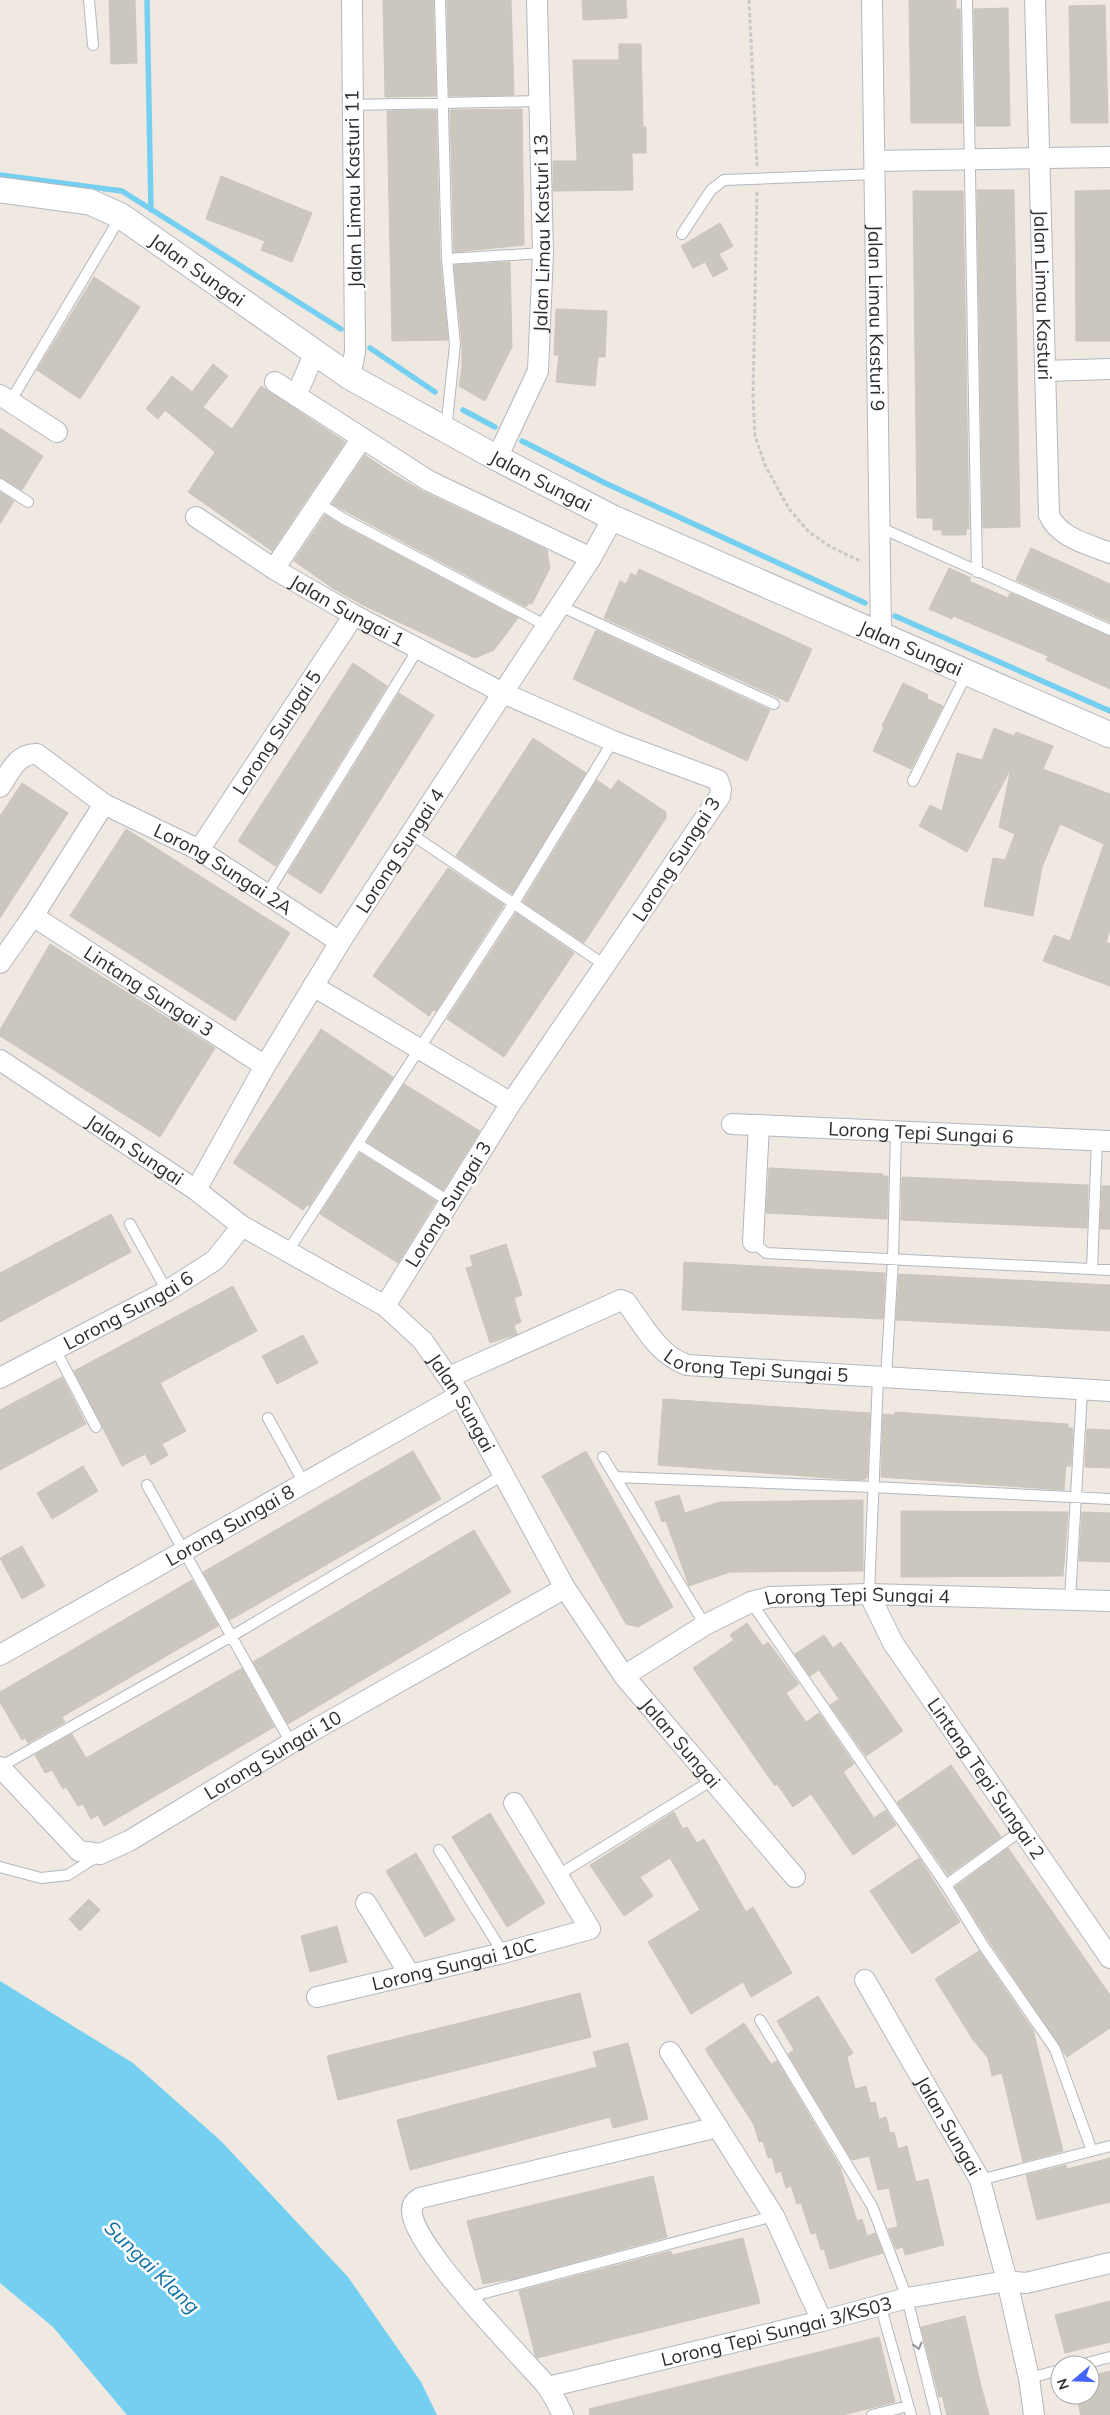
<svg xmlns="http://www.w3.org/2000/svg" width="1110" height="2415" viewBox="0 0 1110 2415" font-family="Mulish,sans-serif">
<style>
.water{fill:#75cff0}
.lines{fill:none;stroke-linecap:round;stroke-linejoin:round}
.stream{stroke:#75cff0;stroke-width:5.5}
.building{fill:#cbc7bf;stroke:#cbc5ba}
.service-casing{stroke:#b4b7c1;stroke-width:12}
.minor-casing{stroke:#b4b7c1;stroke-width:22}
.tertiary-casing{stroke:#b4b7c1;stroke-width:27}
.path{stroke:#c9c9c9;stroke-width:3;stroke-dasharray:4 2.5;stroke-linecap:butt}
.service{stroke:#fff;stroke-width:10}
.minor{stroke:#fff;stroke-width:20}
.tertiary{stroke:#fff;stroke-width:25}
.oneway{stroke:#969696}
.labels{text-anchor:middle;stroke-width:5;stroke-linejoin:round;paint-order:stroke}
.street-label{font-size:19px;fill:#2e2e2e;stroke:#fff}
.water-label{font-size:20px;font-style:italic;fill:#0d6fa3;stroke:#fff}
</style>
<rect width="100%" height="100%" fill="#efe9e1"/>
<path class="water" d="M0,1981L133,2063L221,2141L348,2277L421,2382L437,2415H127L53,2327L0,2283Z"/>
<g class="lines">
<path class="stream" d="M147,0L151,210
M0,175L122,191L341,329
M370,348L435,392
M463,410L495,427
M522,441L605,483L865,603
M895,616L1110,711"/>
</g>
<path class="building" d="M109,0H135L137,63L111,64Z
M383,0H433L436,96L385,97Z
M447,0H511L514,95L449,96Z
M582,0H626L627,18L583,20Z
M909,0H956V9H960L962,123H911Z
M1105,5L1108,123H1071L1069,6Z
M1008,8L1010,126H976L974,9Z
M619,44H641L643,127H646V153H632L633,190L553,191V161H577L573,60H619Z
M522,109L524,245L454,252L450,110Z
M436,110L440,259L448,340L392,341L387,111Z
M221,176L312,213L292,262L261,250L265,241L206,219Z
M977,190H1014L1020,527L983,528Z
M1110,190V341H1076L1075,191Z
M913,191H963L969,529H966V535H942V530H933V518H917Z
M720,223L733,246L719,254L728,269L713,277L705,262L693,268L681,246Z
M510,262L512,347L485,401L459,386L462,367V344L454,265Z
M94,277L140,307L80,399L37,370Z
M556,309L607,311L605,357H598L595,386L556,382L559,355H554Z
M213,364L228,376L203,407L232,429L261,386L345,442L272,551L188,492L215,452L165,410L158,419L146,409L172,376L192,392Z
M0,428L43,456L22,490L0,477Z
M365,455L391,473L424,492L547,550L550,568L532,604L529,603L526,607L332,504Z
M0,492L14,501L0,524Z
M325,515L341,525L518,618L494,650L475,658L363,605L334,589L294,561Z
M1031,548L1110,584V622L1016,580Z
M949,568L971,578L969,581L1008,598L1010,593L1110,637V689L1046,660L1048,656L953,616L952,619L929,609Z
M639,569L812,649L788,702L604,618L620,581L626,584L631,573L636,576Z
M596,630L770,710L747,761L573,679Z
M353,663L387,686L276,866L274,865L238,841Z
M903,683L928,695L927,699L943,706L911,769L873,751L884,727L882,726Z
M399,693L434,715L321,894L288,873Z
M994,728L1014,736L1016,732L1053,746L1043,769L1110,794V930L1106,942L1110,944V986L1043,961L1054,935L1070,941L1104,844L1060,824L1042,867L1033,916L984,906L993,858L1005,860L1015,834L999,827L1011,768L967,852L919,826L930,805L942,811L957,753L982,760Z
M533,738L586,773L512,894L456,856Z
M597,780L611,790L618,780L666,812V818L584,943L523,902Z
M22,783L68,813L0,918V816Z
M126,829L290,933L235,1021L70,916Z
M448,868L504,905L436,1011L433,1010L429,1016L373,976Z
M516,913L574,953L504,1057L447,1019Z
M50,944L215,1048L160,1137L0,1036V1030Z
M321,1029L393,1077L309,1206L307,1205L303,1210L233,1163Z
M404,1084L480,1131L443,1190L367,1142Z
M360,1153L436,1201L398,1263L320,1214Z
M769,1168L883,1174V1176H888L887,1219L766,1213Z
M902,1177L1088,1185L1087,1228L901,1220Z
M1102,1186H1110V1229H1100Z
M111,1214L131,1252L0,1322V1273Z
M506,1244L522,1295L514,1298L521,1322L514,1325L517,1334L490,1343L466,1268L473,1266L470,1256Z
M684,1262L885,1273L883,1319L682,1310Z
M899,1274L1110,1285V1331L896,1320Z
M233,1286L257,1331L160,1383L186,1431L162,1444L168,1455L151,1465L145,1454L122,1466L74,1371Z
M303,1335L318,1363L277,1384L262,1356Z
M62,1377L86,1424L0,1470V1410Z
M663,1399L870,1413L867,1477L865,1479L858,1480L658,1465Z
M895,1412L1068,1424V1428H1073L1071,1466H1066L1064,1490L881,1477L883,1414L895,1415Z
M1087,1429L1110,1430V1468L1085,1467Z
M413,1451L441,1499L230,1620L203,1572Z
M586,1451L673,1607L638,1627L626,1624L542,1476Z
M83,1466L98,1491L52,1519L37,1493Z
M679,1495L685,1513L720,1502L863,1500V1571L730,1572L689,1586L666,1521L662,1522L655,1502Z
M901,1511L1068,1512L1063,1576L901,1577Z
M1082,1512L1110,1513V1562L1079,1561Z
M474,1530L511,1592L288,1724L253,1662Z
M22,1546L45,1586L22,1599L0,1558Z
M192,1580L218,1626L62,1717L65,1722L28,1743L25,1738L22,1740L0,1702V1692Z
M747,1623L763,1646L768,1642L799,1684L786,1693L806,1722L819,1713L854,1764L843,1772L874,1818L886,1810L896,1825L853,1855L811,1794L793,1807L777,1784L775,1786L693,1668L734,1640L730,1635Z
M824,1635L833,1648L841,1642L903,1731L866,1756L830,1705L839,1699L819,1670L810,1676L795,1654Z
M242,1668L274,1727L104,1826L98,1815L91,1819L83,1804L78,1806L66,1787L63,1789L52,1770L45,1773L35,1755L72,1734L86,1758Z
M951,1765L1001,1837L948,1875L897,1802Z
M674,1812L683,1829L687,1827L697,1843L704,1839L746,1912L753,1907L792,1973L751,1997L743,1982L691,2014L648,1942L700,1910L670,1858L640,1877L653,1896L624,1916L590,1865Z
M490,1813L545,1903L507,1927L452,1837Z
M1008,1848L1110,1995V2028L1067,2057L989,1941L955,1887Z
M416,1853L455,1920L425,1937L386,1871Z
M919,1858L960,1922L912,1954L870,1891Z
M89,1899L100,1910L80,1931L69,1919Z
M337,1926L347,1962L310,1972L301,1936Z
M979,1951L1033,2030L1063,2151L1023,2162L1002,2073L992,2076L988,2058L973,2040L935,1979Z
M580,1993L591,2037L338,2100L327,2056Z
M818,1996L853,2053L847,2057L855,2089L866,2086L870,2103L875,2102L879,2119L886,2117L890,2133L894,2132L898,2149L907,2146L916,2182L928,2179L944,2245L905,2255L903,2247L896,2249L888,2229L898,2227L889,2188L878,2190L869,2156L852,2160L788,2054L794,2050L777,2021Z
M744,2023L771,2064L777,2061L840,2167L857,2221L862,2219L867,2236L875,2233L883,2253L830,2269L824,2249L821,2250L816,2233L811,2234L801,2203L797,2204L791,2186L786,2188L781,2171L776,2173L772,2157L768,2158L763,2141L759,2142L754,2125L705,2049Z
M628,2043L648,2119L613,2128L610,2117L410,2170L397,2120L597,2067L593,2052Z
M1110,2158V2202L1037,2220L1026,2175L1066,2165L1067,2169Z
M653,2176L667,2237L516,2278L483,2284L467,2221Z
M743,2238L760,2303L537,2358L535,2355L519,2291L671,2251L672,2255Z
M1110,2301V2342L1065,2353L1055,2315Z
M965,2316L981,2386L989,2415H947L942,2396L939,2397L921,2327Z
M879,2337L895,2402L843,2415H590L589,2409Z
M1110,2371V2415H1081L1076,2395H1090V2376Z"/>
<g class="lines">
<g class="service-casing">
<path id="service" d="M89,0L93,45
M440,0L447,259L455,345L446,430
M967,0L977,572
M352,105L538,101
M682,234L711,190L724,180L875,174
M447,259L543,253
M10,402L121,216
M0,484L28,502
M317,502L344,519L547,626
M879,527L1110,630
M560,606L774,704
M913,781L967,673
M411,834L606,966
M267,894L418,649
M358,1144L450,1202
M130,1224L167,1291
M753,1242L766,1253L1110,1270
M288,1251L514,903L613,741
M1092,1269L1097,1140
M55,1349L96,1427
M886,1378L893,1259L896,1131
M268,1418L304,1483
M603,1457L705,1625
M615,1477L873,1487L1110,1499
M147,1485L291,1743
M869,1594L878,1378
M1070,1600L1082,1391
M751,1602L946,1885L983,1945L1055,2049L1092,2151
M0,1767L232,1636L503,1475
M439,1850L503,1953
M0,1867L41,1878L68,1875L99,1855
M558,1875L714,1779
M946,1885L1022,1830
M760,2020L872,2206L907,2298L936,2415
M980,2180L1110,2146
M466,2298L774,2216
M880,2304L911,2415
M1080,2365L1110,2357
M1029,2378L1060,2370
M872,2415L908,2406"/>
</g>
<g class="minor-casing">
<g id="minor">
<path id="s1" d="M872,0L881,634"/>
<path id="s2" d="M1035,0L1049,515C1059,538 1088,544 1110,553"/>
<path d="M875,161L1110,157"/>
<path d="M1045,371L1110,369"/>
<path d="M350,377L355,352L352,0"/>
<path d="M275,382L429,481L591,558"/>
<path d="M0,395L57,432"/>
<path d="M296,396L315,352"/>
<path id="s3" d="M497,458L538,371L543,253L537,0"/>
<path id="s4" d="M196,517L274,569L354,615L503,693L613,741L718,780L721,789L720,796L511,1103L385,1306"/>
<path d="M274,569L362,438"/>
<path id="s5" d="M0,787C10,772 17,753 37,754L104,804L199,850L340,942"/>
<path id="s6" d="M199,850L354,615"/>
<path id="s7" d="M33,916L265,1066"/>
<path d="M0,963L33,916L104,804"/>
<path d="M313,986L511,1103"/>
<path id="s8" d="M0,1060L196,1190L242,1226L385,1306L423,1341L460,1395L565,1588L624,1676L795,1877"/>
<path id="s9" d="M732,1124L1110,1141"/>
<path id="s10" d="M196,1190L265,1066L340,942L591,558L613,518"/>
<path d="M753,1242L759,1125"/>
<path id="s11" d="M449,1377L621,1300L626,1302C644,1326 658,1355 687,1365L1110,1391"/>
<path id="s12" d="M0,1378L167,1291L215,1260L242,1226"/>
<path id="s13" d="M869,1594L893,1643L1110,1958"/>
<path id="s14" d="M0,1655L460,1395"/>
<path id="s15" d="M624,1676L705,1625L751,1602L770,1597L869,1594L1110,1601"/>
<path id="s16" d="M0,1767L79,1851L100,1854L129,1841L291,1743L565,1588"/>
<path d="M366,1903L410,1975"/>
<path id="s17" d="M865,1980L980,2180L1007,2281L1029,2378L1034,2415"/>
<path id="s18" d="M317,1997L503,1953L590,1929L514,1803"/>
<path d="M670,2052L774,2216L822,2321"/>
<path id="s19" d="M548,2387L822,2321L907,2298L1007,2281L1026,2283L1110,2263"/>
<path d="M563,2415C558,2405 553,2394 546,2385C521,2356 409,2243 412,2210C412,2204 415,2201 420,2198L718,2127"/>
</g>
</g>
<g class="tertiary-casing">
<g id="tertiary">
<path id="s20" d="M0,190L90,202L121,216L350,377L497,458L613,518L1110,735"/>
</g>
</g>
<path class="path" d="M749,0L757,166
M757,192L753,396L755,436L765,465L789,509L809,532L831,547L862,562"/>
<use href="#service" class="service"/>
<use href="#minor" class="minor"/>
<use href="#tertiary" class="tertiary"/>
</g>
<defs><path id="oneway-chevron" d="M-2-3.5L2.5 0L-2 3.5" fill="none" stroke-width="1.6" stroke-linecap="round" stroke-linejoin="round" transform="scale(1.25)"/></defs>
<use class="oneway" href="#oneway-chevron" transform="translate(918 2346) rotate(76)"/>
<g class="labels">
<g class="street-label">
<text transform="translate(353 189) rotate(-91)" y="7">Jalan Limau Kasturi 11</text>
<text dy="7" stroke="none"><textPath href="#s3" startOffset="234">Jalan Limau Kasturi 13</textPath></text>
<text dy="7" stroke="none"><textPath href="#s20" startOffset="218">Jalan Sungai</textPath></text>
<text dy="7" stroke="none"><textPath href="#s2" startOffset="295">Jalan Limau Kasturi</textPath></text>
<text dy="7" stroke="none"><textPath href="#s1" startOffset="318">Jalan Limau Kasturi 9</textPath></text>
<text dy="7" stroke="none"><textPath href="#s20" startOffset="622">Jalan Sungai</textPath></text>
<text dy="7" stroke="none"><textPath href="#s4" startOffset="178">Jalan Sungai 1</textPath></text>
<text dy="7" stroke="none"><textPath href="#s20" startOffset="1028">Jalan Sungai</textPath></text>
<text dy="7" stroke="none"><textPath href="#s6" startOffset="141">Lorong Sungai 5</textPath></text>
<text dy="7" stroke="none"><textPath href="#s10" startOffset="396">Lorong Sungai 4</textPath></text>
<text transform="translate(676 859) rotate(-57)" y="7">Lorong Sungai 3</text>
<text dy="7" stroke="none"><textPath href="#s5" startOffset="272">Lorong Sungai 2A</textPath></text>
<text dy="7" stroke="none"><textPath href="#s7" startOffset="138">Lintang Sungai 3</textPath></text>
<text dy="7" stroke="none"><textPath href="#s9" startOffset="189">Lorong Tepi Sungai 6</textPath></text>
<text dy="7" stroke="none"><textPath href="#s8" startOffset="162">Jalan Sungai</textPath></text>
<text transform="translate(448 1204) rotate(-58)" y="7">Lorong Sungai 3</text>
<text dy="7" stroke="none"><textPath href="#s12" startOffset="145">Lorong Sungai 6</textPath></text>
<text dy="7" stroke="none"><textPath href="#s11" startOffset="352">Lorong Tepi Sungai 5</textPath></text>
<text dy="7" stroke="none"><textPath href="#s8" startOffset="582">Jalan Sungai</textPath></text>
<text dy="7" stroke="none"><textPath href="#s14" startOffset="264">Lorong Sungai 8</textPath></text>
<text dy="7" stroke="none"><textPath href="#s15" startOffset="254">Lorong Tepi Sungai 4</textPath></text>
<text dy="7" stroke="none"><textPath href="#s8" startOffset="988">Jalan Sungai</textPath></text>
<text dy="7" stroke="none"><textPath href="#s16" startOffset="336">Lorong Sungai 10</textPath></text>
<text dy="7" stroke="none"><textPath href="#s13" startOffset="219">Lintang Tepi Sungai 2</textPath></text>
<text dy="7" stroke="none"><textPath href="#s18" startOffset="141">Lorong Sungai 10C</textPath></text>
<text dy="7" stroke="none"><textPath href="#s17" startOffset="168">Jalan Sungai</textPath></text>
<text dy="7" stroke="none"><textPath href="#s19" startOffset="235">Lorong Tepi Sungai 3/KS03</textPath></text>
</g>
<g class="water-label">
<text transform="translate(152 2267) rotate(44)" y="7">Sungai Klang</text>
</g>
</g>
<g transform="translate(1075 2380) rotate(251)"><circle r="24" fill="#ffffff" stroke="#ababab"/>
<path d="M0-4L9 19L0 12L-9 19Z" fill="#4264fb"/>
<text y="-8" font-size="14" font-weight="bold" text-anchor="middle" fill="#2e2e2e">N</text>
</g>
</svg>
